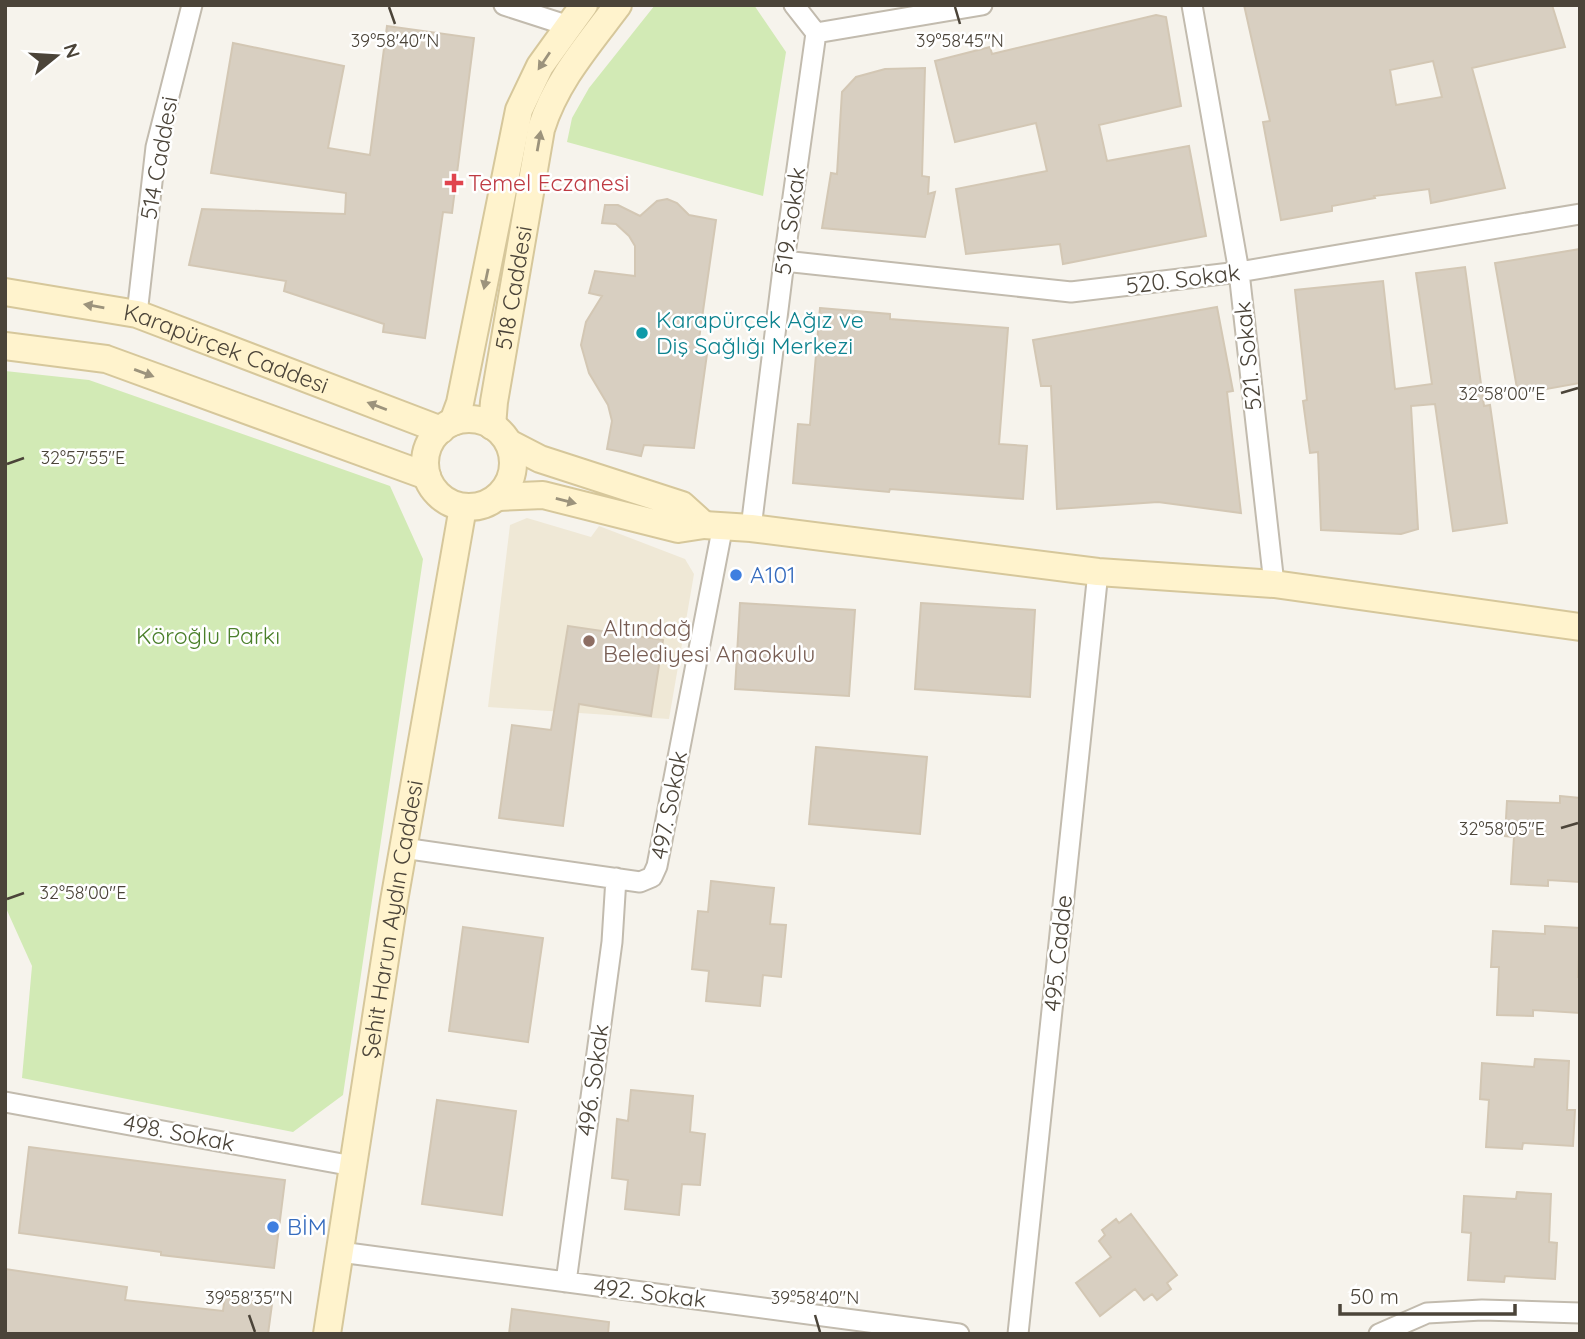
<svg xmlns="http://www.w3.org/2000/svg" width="1585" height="1339" viewBox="0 0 1585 1339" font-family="Quicksand,sans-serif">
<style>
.education{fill:#efe8d6}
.green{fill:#d2eab5}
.building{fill:#d8cfc1;stroke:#d3c7b4;stroke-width:2;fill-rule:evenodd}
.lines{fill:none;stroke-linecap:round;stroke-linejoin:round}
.street-casing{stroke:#c2bbae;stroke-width:23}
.secondary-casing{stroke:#d6c79b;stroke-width:30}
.street{stroke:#fff;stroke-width:19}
.secondary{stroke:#fff3cd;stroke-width:26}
.oneway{fill:#9c937c}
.ticks{fill:none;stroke:#4b4439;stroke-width:2.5}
.health-dot{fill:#e0444e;stroke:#fff;stroke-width:2.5}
.culture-dot{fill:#0f9aa8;stroke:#fff;stroke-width:2.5}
.shop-dot{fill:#3f7fe0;stroke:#fff;stroke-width:2.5}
.education-dot{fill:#8d6e63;stroke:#fff;stroke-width:2.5}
.labels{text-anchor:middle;stroke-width:5;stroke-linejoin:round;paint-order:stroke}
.street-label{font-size:23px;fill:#4b4439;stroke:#fff}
.health-label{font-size:23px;fill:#be3a42;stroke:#fff;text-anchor:start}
.culture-label{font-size:23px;fill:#0d838f;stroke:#fff;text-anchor:start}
.shop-label{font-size:23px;fill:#366cbe;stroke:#fff;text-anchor:start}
.education-label{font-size:23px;fill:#785e54;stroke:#fff;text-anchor:start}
.park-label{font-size:23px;fill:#4a7f2a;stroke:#fff}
.ticks-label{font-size:18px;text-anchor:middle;fill:#4b4439;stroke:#fff;stroke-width:5;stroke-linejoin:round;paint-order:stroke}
</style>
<rect width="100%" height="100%" fill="#f6f3ec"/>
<path class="education" d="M527,518L591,537L599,526L685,559L694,574L669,719L488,707L510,525Z"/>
<path class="green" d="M655,5H754L786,52L763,196L567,142L572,118L589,88Z
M5,371L89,380L390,486L423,559L343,1095L293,1132L22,1078L32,966L5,906Z"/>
<path class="building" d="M1244,5H1552L1565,47L1472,68L1505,188L1431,203L1429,189L1374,196L1375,198L1332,206V211L1281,220L1263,122L1270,121ZM1433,61L1442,97L1396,105L1390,70Z
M1156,15L1166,17L1181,106L1099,125L1107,161L1189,146L1206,236L1063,264L1060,244L966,254L956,189L1047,171L1036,123L955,142L935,61L990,47L992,54Z
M387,26L474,38L452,213L443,212L425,338L383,332L384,324L284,291L286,281L189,265L202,209L345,214L346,193L211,173L233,43L344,66L328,148L370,155Z
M925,68L922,176L929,177L928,194L935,192L925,237L822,228L831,173L837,174L842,92L856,77L885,69Z
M667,199L677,203L689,215L716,220L697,353L707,354L694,448L644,445L641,456L607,449L612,421L608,405L589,373L581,345L586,322L602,296L589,293L595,271L635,276V246L629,236L616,224L602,223L605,205H618L640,216L657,201Z
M1580,249V383L1518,394L1495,263Z
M1465,267L1484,406L1490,405L1507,523L1453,531L1435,404L1411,406L1418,529L1401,534L1321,530L1318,452L1310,453L1303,401L1307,400L1295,290L1383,281L1395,389L1432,384L1416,273Z
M1217,307L1233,391L1227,392L1241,513L1158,502L1057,509L1051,386H1041L1033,340Z
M820,308L890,314V319L1008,328L999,444L1027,446L1023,499L890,489L889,492L793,483L798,424L810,425Z
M740,603L855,610L849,696L735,689Z
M921,603L1035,610L1030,697L915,689Z
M568,626L663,640L651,716L579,704L563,826L499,818L512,725L551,730Z
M816,747L927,757L920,834L809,824Z
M1560,796L1580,798V882L1548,880V886L1511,884L1514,837L1505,836L1507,801L1560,803Z
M711,881L774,888L770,924L786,925L781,977L763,975L760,1006L706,1001L709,971L692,969L698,911L708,912Z
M1545,926L1580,928L1578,977H1580V1013L1533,1010V1016L1497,1015L1499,967H1491L1493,931L1545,934Z
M463,927L543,938L528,1042L449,1031Z
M1535,1059L1569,1061L1567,1110H1575L1573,1146L1523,1143L1522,1149L1486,1147L1489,1100L1480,1099L1482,1063L1534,1067Z
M631,1090L693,1096L690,1132L705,1134L700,1185L682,1184L679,1215L625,1209L628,1180L612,1178L617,1119L628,1121Z
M437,1100L516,1111L502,1215L422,1204Z
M29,1147L285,1180L274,1268L161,1255V1252L19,1233Z
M1517,1192L1551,1194L1549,1242L1557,1243L1555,1279L1505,1276L1504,1282L1468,1280L1471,1233L1462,1232L1464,1196L1516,1199Z
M1131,1214L1177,1275L1167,1283L1171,1289L1157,1300L1152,1294L1144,1300L1135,1289L1100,1316L1076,1283L1111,1257L1099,1241L1105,1235L1102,1230L1116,1219L1119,1223Z
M5,1269L127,1287L125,1300L223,1311L225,1297L272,1304L268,1334H5Z
M512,1309L609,1322L608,1334H509Z"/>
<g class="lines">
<g class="street-casing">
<path id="street" d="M504,5L569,26
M1192,5L1239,272L1274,584
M816,33L982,5
M784,261L1071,292L1239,272L1580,214
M137,314L156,147L192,5
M751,528L784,261L816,33L794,5
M403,848L640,882L652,877L657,866L723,525
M5,1102L353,1166
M340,1252L959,1334
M566,1282L612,942L616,878
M1018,1334L1098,572
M1379,1334L1427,1313L1482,1310L1580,1313"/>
</g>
<g class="secondary-casing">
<g id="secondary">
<path id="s1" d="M5,292L137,314L441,430"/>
<path d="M5,346L106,359L427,476"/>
<circle cx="469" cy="463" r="44"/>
<path d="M453,422L460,403L519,110L540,66L584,5"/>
<path id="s2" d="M492,426L494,402L541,129C556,81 588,45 618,5"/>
<path d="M499,497L543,495L678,529L704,525L682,505L540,459L509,443"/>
<path d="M704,525L751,528L1098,572L1274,584L1580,627"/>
<path id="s3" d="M327,1334L394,901L463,507"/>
</g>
</g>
<use href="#street" class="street"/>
<use href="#secondary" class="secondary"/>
</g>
<defs><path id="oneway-solid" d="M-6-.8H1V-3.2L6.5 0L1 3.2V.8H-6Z" transform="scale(1.75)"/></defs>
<g class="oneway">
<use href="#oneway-solid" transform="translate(544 61) rotate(124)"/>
<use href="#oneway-solid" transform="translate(539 141) rotate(-80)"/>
<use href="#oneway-solid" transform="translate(486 279) rotate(102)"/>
<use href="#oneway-solid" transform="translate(94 306) rotate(-170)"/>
<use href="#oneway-solid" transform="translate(144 373) rotate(20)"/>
<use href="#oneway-solid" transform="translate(377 406) rotate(-159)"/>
<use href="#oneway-solid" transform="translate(566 501) rotate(14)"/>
</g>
<path class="ticks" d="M389,7L395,24M955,7L960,24M1561,393L1578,388M7,464L24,458M1561,828L1578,823M7,899L24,893M249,1315L255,1332M815,1315L820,1332"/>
<path class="health-dot" d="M450.5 172.5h7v7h7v7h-7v7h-7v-7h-7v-7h7z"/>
<circle class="culture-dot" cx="642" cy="333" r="7"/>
<g class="shop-dot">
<circle cx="736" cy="575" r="7"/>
<circle cx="273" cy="1227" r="7"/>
</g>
<circle class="education-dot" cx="589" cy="641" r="7"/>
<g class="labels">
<g class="street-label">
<text transform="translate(159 158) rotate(-80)" y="8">514 Caddesi</text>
<text transform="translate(790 221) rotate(-82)" y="8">519. Sokak</text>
<text transform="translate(1183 279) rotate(-7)" y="8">520. Sokak</text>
<text dy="8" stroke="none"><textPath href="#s2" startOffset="140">518 Caddesi</textPath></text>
<text dy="8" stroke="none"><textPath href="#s1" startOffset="229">Karapürçek Caddesi</textPath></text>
<text transform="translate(1248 356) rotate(-96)" y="8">521. Sokak</text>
<text transform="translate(669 805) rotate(-79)" y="8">497. Sokak</text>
<text dy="8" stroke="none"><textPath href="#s3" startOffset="420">Şehit Harun Aydın Caddesi</textPath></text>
<text transform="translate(1058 953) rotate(-84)" y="8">495. Cadde</text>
<text transform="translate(593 1080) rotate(-82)" y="8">496. Sokak</text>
<text transform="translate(179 1133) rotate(11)" y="8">498. Sokak</text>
<text transform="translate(650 1293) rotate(7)" y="8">492. Sokak</text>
</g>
<g class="health-label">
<text x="468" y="191">Temel Eczanesi</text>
</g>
<g class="culture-label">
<text x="656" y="328">Karapürçek Ağız ve<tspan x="656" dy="26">Diş Sağlığı Merkezi</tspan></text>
</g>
<g class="shop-label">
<text x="750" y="583">A101</text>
<text x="287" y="1235">BİM</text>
</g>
<g class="education-label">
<text x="603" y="636">Altındağ<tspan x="603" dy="26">Belediyesi Anaokulu</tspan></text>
</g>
<g class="park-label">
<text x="208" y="644">Köroğlu Parkı</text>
</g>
</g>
<g class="ticks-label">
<text x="395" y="47">39°58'40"N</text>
<text x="960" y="47">39°58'45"N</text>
<text x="1502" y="400">32°58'00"E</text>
<text x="83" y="464">32°57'55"E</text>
<text x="1502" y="835">32°58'05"E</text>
<text x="83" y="899">32°58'00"E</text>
<text x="249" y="1304">39°58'35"N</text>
<text x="815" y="1304">39°58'40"N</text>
</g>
<rect width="1585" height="1339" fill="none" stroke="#4b4439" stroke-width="14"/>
<g transform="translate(56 56) rotate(72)" stroke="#ffffff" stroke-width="5" paint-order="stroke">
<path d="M0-5L12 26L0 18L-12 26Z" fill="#4b4439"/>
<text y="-10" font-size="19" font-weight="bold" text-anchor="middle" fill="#4b4439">N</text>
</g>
<path d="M1340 1304v10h175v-10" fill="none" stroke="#4b4439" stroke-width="3.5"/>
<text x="1350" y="1304" font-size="21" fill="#4b4439" stroke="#ffffff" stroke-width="5" paint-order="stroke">50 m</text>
</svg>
